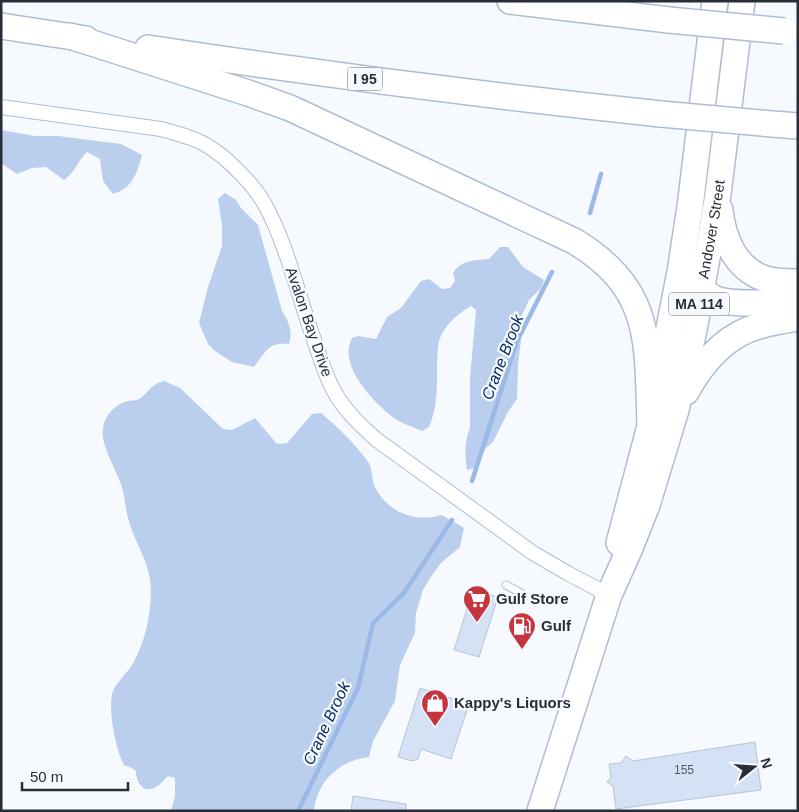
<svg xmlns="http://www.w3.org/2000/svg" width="799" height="812" viewBox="0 0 799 812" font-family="Arial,sans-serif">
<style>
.green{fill:#bacfed}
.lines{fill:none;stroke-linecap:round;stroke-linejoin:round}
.stream{stroke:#9ab9e6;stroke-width:4.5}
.building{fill:#d5e2f5;stroke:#b6c4da}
.lane-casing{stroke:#afbdd3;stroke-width:9}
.street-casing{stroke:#afbdd3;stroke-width:16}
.highway-casing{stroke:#afbdd3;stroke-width:28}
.lane{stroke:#fff;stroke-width:7}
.street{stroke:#fff;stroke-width:14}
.highway{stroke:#fff;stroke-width:25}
.highway-bridge-casing{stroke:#afbdd3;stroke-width:28;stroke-linecap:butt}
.highway-bridge{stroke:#fff;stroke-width:25}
.labels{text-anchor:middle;stroke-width:4.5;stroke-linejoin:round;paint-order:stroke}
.number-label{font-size:12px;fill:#535b66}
.shield{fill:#f6f9fe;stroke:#666b73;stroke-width:1}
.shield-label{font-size:14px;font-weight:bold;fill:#282e37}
.street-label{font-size:15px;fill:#282e37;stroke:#f6f9fe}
.poi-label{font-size:15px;font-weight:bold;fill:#282e37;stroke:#f6f9fe;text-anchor:start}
.water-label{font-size:16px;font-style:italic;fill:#062b61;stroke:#f6f9fe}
</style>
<rect width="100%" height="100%" fill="#f6f9fe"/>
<path class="green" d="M1,130L35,136H58L121,144L142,155C137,173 133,188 113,194L103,181L100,159L87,152C77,161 76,172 64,180L46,167L32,168L17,174L1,163Z
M225,193L236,200L241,208L258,225L282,311C289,322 293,332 289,344C267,342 265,353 254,367L232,362L215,351L208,344L199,323L208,287L222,246V225L218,199Z
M500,247H508L523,267L544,280L541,288L529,300L522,315L520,323L521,340L518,365L517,399L508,412L493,442L480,453L474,468L467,470C465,456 464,442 470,428V378L476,310L471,306C460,312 446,324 441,336C437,343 438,354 437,363C437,386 438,405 429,427L422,431C411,426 399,423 390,415C371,399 338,365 352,338L358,336L376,339L387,317L401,308L421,281L429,279L442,289L450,288L455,281L453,273C462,259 474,261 489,259Z
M164,381L180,388L223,429L232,430L255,418L277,444L287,443L312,414L321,413C339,428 355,444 369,463C372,469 372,478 374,485C386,512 415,523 442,515L464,528L460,547L441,563L432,575L423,590L416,613L415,633L400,665L395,701L373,741L369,757C340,760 317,781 314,811H171L175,796V778L168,776C164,780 160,785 156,787C143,794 136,783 136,771L132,768L124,765C116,751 107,707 113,691C117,681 128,673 133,663C145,642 150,618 151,594C152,564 135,545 128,518C125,507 125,495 121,484C115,466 98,443 104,423C108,412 117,403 129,401C131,400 134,401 136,400C147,397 149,384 164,381Z"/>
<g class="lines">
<path class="stream" d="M590,213L601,174
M472,481L517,341L552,272
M298,811L358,688L373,623L404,593L452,520"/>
</g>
<path class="building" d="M473,590L498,597L479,657L454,650Z
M420,688L469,704L451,759L421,749L418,759L412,761L398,757Z
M755,742L761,790L616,809L613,786L607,782L611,777L609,764L621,763L626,756L633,761Z
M353,796L406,804V811H351Z"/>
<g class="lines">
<g class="lane-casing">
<path id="lane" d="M506,585L521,593"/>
</g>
<g class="street-casing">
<path id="street" d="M1,107L161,129C178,134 196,138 211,148C229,160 253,184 264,203C285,240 297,290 311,331C318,351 324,373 334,391C345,411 360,425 377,440L533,553L569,574L609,595"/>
</g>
<g class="highway-casing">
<g id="highway">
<path d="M510,1L669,20"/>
<path d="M1,26L86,39"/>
<path d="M70,36L248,93L290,108L574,241C654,289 647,343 650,426"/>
<path d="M148,48C318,74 489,96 661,114"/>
<path d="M772,124L798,126"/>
<path d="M720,210C723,238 735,268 763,278C774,282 786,282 798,282"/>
<path d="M695,278C700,287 706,295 716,299C733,306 778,302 798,302"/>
<path d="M686,392C702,363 725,335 759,326C772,322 785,320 798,318"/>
<path d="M619,543L650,426L680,272L690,207L715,1"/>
<path id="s1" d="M540,811L609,595L630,548L647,505L676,410L694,330L710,242L718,194L742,1"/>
</g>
</g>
<use href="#lane" class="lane"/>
<use href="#street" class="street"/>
<use href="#highway" class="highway"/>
<g class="highway-bridge-casing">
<path id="highway-bridge" d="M669,20L784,31
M661,114L772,124"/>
</g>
<use href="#highway-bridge" class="highway-bridge"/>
</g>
<defs>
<g id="supermarket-pin" transform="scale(1.4375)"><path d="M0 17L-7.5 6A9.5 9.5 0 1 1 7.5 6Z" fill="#c5353e" stroke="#f6f9fe"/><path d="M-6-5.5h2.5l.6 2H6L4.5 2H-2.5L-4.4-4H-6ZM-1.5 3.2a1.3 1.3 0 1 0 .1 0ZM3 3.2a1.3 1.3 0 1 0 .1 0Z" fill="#fff"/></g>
<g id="fuel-pin" transform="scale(1.4375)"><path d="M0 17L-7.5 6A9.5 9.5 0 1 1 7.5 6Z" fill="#c5353e" stroke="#f6f9fe"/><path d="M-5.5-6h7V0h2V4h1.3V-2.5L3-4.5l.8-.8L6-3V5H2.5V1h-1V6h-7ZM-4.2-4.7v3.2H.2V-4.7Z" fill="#fff"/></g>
<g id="shop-pin" transform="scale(1.4375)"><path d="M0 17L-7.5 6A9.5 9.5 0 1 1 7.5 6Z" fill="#c5353e" stroke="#f6f9fe"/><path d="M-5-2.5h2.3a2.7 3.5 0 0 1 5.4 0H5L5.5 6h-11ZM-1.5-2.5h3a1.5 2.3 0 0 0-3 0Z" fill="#fff"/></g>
</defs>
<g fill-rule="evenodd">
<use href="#supermarket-pin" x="477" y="599"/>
<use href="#fuel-pin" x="522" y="626"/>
<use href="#shop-pin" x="435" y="703"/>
</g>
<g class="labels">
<g class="number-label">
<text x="684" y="774">155</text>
</g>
<g class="shield">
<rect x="347.5" y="67.5" width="35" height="23" rx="4"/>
<rect x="669" y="292.5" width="60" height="23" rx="4"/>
</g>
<g class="shield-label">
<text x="365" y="84">I 95</text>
<text x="699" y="309">MA 114</text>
</g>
<g class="street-label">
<text dy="5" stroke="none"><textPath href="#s1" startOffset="608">Andover Street</textPath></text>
<text transform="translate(309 322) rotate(71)" y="5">Avalon Bay Drive</text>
</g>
<g class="poi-label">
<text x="496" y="604">Gulf Store</text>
<text x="541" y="631">Gulf</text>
<text x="454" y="708">Kappy's Liquors</text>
</g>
<g class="water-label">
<text transform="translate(502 357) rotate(-69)" y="6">Crane Brook</text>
<text transform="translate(326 723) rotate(-65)" y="6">Crane Brook</text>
</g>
</g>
<rect width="799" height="812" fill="none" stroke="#282e37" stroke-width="5"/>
<g transform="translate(754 767) rotate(73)" stroke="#f6f9fe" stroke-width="4" paint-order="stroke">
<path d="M0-4L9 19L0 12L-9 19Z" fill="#282e37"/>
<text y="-8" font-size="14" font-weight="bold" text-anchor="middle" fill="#282e37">N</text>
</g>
<path d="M22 782v8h106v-8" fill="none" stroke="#282e37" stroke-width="2.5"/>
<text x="30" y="782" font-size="15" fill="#282e37" stroke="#f6f9fe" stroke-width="4" paint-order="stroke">50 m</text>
</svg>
